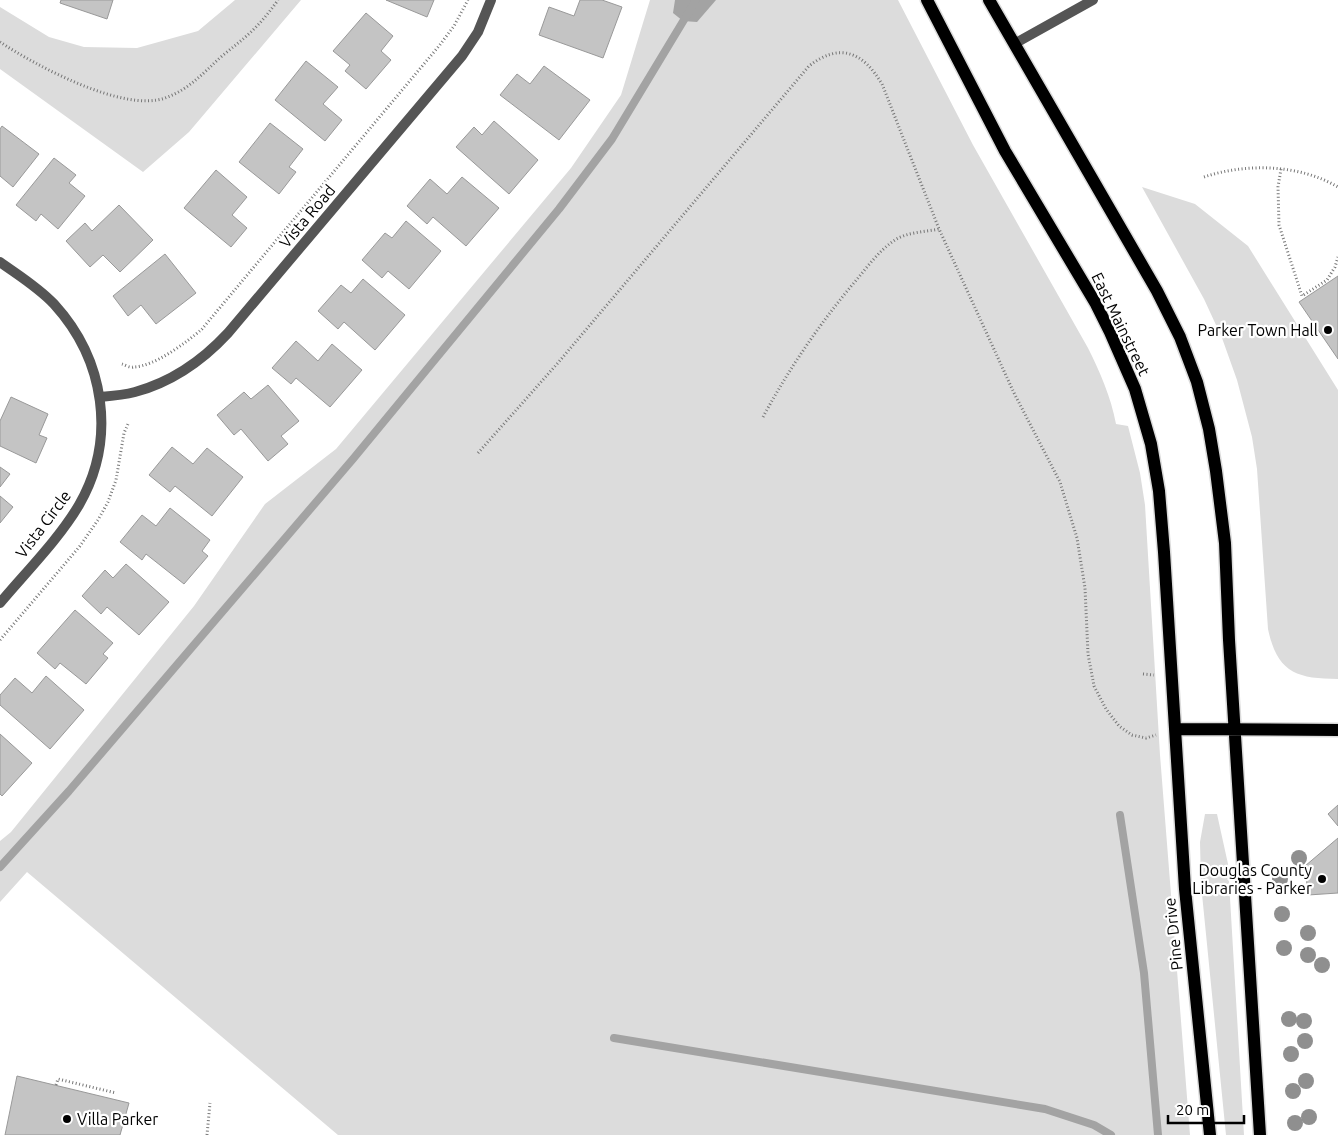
<svg xmlns="http://www.w3.org/2000/svg" width="1338" height="1135" viewBox="0 0 1338 1135" font-family="Ubuntu,sans-serif">
<style>
.green{fill:#dcdcdc}
.water{fill:#a3a3a3}
.lines{fill:none;stroke-linecap:round;stroke-linejoin:round}
.stream{stroke:#a3a3a3;stroke-width:8}
.building{fill:#c4c4c4;stroke:#999}
.primary-casing{stroke:#dbdbdb;stroke-width:15}
.path{stroke:#777;stroke-width:3;stroke-dasharray:1 2.5;stroke-linecap:butt}
.minor{stroke:#555;stroke-width:10}
.primary{stroke:#000;stroke-width:12}
.tree{fill:#8f8f8f}
.poi-dot{fill:#000;stroke:#fff;stroke-width:2}
.labels{text-anchor:middle;stroke-width:4.5;stroke-linejoin:round;paint-order:stroke}
.street-label{font-size:16px;fill:#000;stroke:#fff}
.poi-label{font-size:16px;fill:#000;stroke:#fff;text-anchor:end}
</style>
<rect width="100%" height="100%" fill="#fff"/>
<path class="green" d="M235,0H301L189,132L143,172L0,69V7L49,37L84,47L137,48L198,31Z
M650,0H898L973,145L1088,348C1100,372 1111,397 1116,424L1128,426L1140,473L1145,505L1160,755L1190,1135H338L27,872L0,902V841L11,832L194,606L265,504L336,449L571,168L621,95Z
M1142,187L1195,204L1248,246L1338,390V679C1296,679 1277,672 1268,629L1257,469L1252,437L1237,380L1222,338L1204,299Z
M1205,814H1217L1228,864L1244,1135H1226L1201,884L1200,842Z"/>
<path class="water" d="M675,0H716L697,22L683,21L673,13Z"/>
<g class="lines">
<path class="stream" d="M1120,815L1144,973L1158,1135
M0,867L69,791L353,459L559,209L612,139L696,0
M614,1038L1045,1109L1094,1125L1111,1135"/>
</g>
<path class="building" d="M61,0H113L107,19L60,3Z
M386,0H434L427,17Z
M580,0H602L622,7L603,58L539,35L549,7L574,16Z
M366,13L393,36L381,51L391,60L366,89L345,71L350,65L333,51Z
M306,61L338,87L323,104L342,120L325,141L275,100Z
M544,66L590,100L559,140L500,95L517,74L530,84Z
M494,121L538,160L509,194L456,147L474,127L482,135Z
M270,123L303,149L289,167L296,172L279,194L239,162Z
M2,126L39,154L13,187L0,176V129Z
M54,158L76,175L69,183L85,196L58,229L41,214L36,221L16,205Z
M216,170L247,197L232,215L247,228L231,247L184,208Z
M462,177L499,208L466,246L433,217L427,224L407,206L430,179L447,194Z
M119,205L153,240L120,272L103,255L90,267L66,241L85,223L92,231Z
M406,221L441,251L409,289L388,271L382,278L362,260L385,233L392,238Z
M165,254L196,293L156,324L141,305L128,316L113,296Z
M1338,276V359L1299,302Z
M363,279L405,315L375,350L344,322L338,329L318,311L341,285L351,293Z
M296,341L318,361L332,344L362,370L330,407L296,378L291,384L272,368Z
M268,385L299,421L281,436L288,444L268,461L241,429L234,435L217,415L244,392L251,399Z
M11,397L48,414L39,435L47,438L36,463L0,446V421Z
M172,447L193,464L207,448L243,477L212,516L175,486L170,492L149,475Z
M0,467L10,474L0,487Z
M0,496L13,507L0,523Z
M170,508L210,540L202,551L208,556L184,584L146,554L142,560L120,542L142,515L156,526Z
M126,564L169,602L139,635L107,607L101,614L82,596L105,570L113,578Z
M75,610L113,643L103,654L108,658L86,684L60,663L55,669L37,653Z
M46,676L84,710L50,749L0,705V695L15,678L32,693Z
M0,734L32,763L2,796L0,794Z
M1338,805V826L1328,814Z
M1338,838V893L1308,895L1305,866Z
M17,1076L129,1103L120,1135H5Z"/>
<g class="lines">
<g class="primary-casing">
<path id="primary" d="M927,0L1005,151L1096,304L1110,332L1135,389L1151,444L1159,491L1164,552L1185,889L1210,1135
M989,0L1157,291L1180,337L1197,382L1209,429L1216,471L1225,543L1229,640L1260,1135
M1175,729L1338,730"/>
</g>
<path class="path" d="M0,42C35,65 123,113 165,98C190,89 203,73 222,56C233,47 244,39 254,29C263,20 271,10 278,0
M1281,169L1278,187L1279,225L1302,296L1327,280L1335,267L1338,257
M1204,177C1246,163 1299,164 1338,187
M122,364C125,365 130,368 133,367C154,367 187,342 202,329L439,46L454,26L468,0
M763,417C789,369 818,326 853,284C866,269 878,251 895,240C907,232 925,232 939,229
M478,453L557,364L809,66C840,42 863,52 882,84L939,229L1014,393L1060,482L1077,538L1085,588L1088,654L1094,686L1106,709L1119,726L1132,735L1146,738L1156,735
M0,640L80,546L98,520L108,502L116,480L124,433L128,424
M1143,674L1154,675
M56,1085L58,1079L116,1093
M207,1135L210,1103"/>
<path class="minor" d="M1014,44L1093,0
M0,262C18,275 38,287 54,304C105,360 117,439 79,505C59,539 26,572 0,603
M100,397C112,396 124,395 135,392C172,382 202,361 228,333L462,56L478,32L491,0"/>
<use href="#primary" class="primary"/>
</g>
<g class="tree">
<circle cx="1299" cy="858" r="8"/>
<circle cx="1280" cy="879" r="8"/>
<circle cx="1282" cy="914" r="8"/>
<circle cx="1308" cy="933" r="8"/>
<circle cx="1284" cy="948" r="8"/>
<circle cx="1308" cy="955" r="8"/>
<circle cx="1322" cy="965" r="8"/>
<circle cx="1289" cy="1019" r="8"/>
<circle cx="1304" cy="1021" r="8"/>
<circle cx="1305" cy="1041" r="8"/>
<circle cx="1291" cy="1054" r="8"/>
<circle cx="1306" cy="1081" r="8"/>
<circle cx="1293" cy="1091" r="8"/>
<circle cx="1309" cy="1117" r="8"/>
<circle cx="1295" cy="1123" r="8"/>
</g>
<g class="poi-dot">
<circle cx="1328" cy="330" r="5"/>
<circle cx="1322" cy="879" r="5"/>
<circle cx="67" cy="1119" r="5"/>
</g>
<g class="labels">
<g class="street-label">
<text transform="translate(307 216) rotate(-50)" y="6">Vista Road</text>
<text transform="translate(1121 324) rotate(64)" y="6">East Mainstreet</text>
<text transform="translate(43 524) rotate(-53)" y="6">Vista Circle</text>
<text transform="translate(1173 934) rotate(-96)" y="6">Pine Drive</text>
</g>
<g class="poi-label">
<text x="1318" y="336">Parker Town Hall</text>
<text x="1312" y="876">Douglas County<tspan x="1312" dy="18">Libraries - Parker</tspan></text>
<text x="77" y="1125" text-anchor="start">Villa Parker</text>
</g>
</g>
<path d="M1168 1115v8h76v-8" fill="none" stroke="#000000" stroke-width="2.5"/>
<text x="1176" y="1115" font-size="15" fill="#000000" stroke="#ffffff" stroke-width="4" paint-order="stroke">20 m</text>
</svg>
